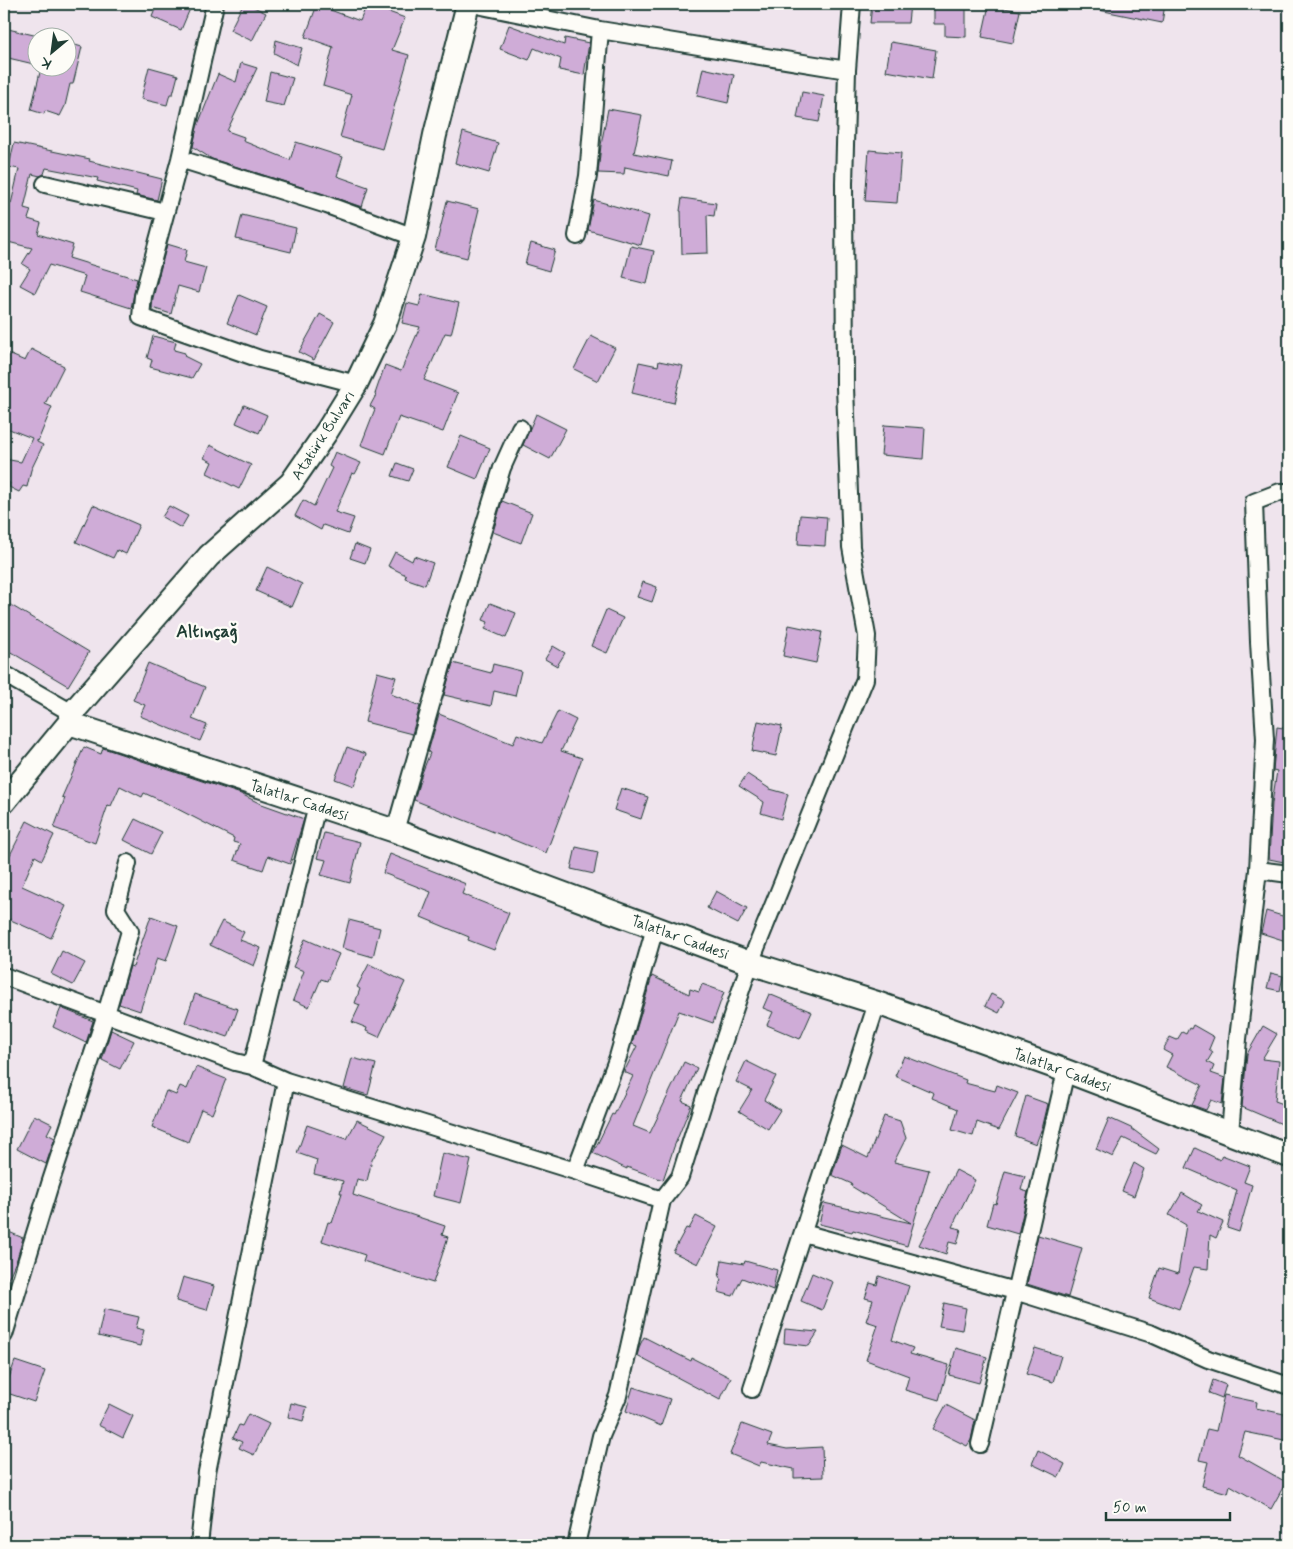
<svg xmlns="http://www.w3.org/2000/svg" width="1293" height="1549" viewBox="0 0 1293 1549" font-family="Mynerve,sans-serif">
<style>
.building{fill:#cfacd7;stroke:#1f3d34}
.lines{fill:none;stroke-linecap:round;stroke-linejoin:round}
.street-casing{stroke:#1f3d34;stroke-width:20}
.secondary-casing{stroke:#1f3d34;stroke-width:26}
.street{stroke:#fdfcf7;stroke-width:16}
.secondary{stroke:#fdfcf7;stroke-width:22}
.labels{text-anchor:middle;stroke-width:4.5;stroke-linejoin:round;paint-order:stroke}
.street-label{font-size:15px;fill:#1f3d34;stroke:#fdfcf7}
.quarter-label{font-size:18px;font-weight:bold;fill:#1f3d34;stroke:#fdfcf7}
</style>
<rect width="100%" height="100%" fill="#efe4ed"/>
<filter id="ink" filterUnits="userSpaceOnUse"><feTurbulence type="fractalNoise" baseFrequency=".02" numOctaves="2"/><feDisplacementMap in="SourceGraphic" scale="10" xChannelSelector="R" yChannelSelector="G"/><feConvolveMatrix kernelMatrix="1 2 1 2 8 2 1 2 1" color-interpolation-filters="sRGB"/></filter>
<g filter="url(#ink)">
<path class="building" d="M157,4H192L181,30L152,17Z
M243,4H248L266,13L252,41L230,30Z
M367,4L405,18L392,50L409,55L382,149L340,137L352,95L323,86L333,47L305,37L317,5L360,21Z
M872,4H910L908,23H870Z
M1100,4H1165L1162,23L1099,10Z
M934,5H966V37L945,36V24H934Z
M989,5L1020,11L1013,43L982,37Z
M509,25L564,45L565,38L589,43L584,75L559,70L561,59L534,48L529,60L500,49Z
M8,29L38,36V65L4,57V49Z
M276,40L302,48L297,65L274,53Z
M891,42L936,50L932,79L886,71Z
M68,43L82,47L73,84H70L65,106L60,116L45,111L44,114L31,110L41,68H68Z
M241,63L257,68L227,131L244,137L243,141L290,160L296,142L343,157L337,176L368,187L362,207L330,196L212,159L193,147L197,127L218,74L236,82Z
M149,67L178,75L173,94H170L167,105L141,99Z
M703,68L734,75L728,103L697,96Z
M270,72L293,78L284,106L264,102Z
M802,92L824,96L819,122L797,118Z
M608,109L642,115L634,153L672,161L669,176L625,167L624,174L598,173L601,145Z
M463,132L498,143L489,173L455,163Z
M14,143L90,159L89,161L162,179L157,200L136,195L137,191L97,181L98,178L46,168L44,174L40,176L32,174L24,208L31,210L28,219L41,223L38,234L73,245L69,258L137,279L131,308L80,292L85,276L49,265L35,293L20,285L30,269L22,264L32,248L4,241V223L9,204H11L19,169L9,167Z
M869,150L901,153L897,203L865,201Z
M682,198L716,203L714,216L707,215L708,253L682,254L681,211H680Z
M594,200L649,216L641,245L588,230Z
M447,201L479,209L467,258L435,250Z
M242,215L296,228L291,252L236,239Z
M531,243L555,250L549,271L525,264Z
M167,244L187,250L184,262L206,268L199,292L178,286L171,314L152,308L153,298Z
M631,246L654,251L647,284L623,278Z
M422,294L459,303L451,334L445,333L424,380L458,393L443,432L399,417L385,454L361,445L375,409L370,406L376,395L375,394L385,365L401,371L420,327L402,323L407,303L419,306Z
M239,295L267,307L256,335L227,323Z
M320,314L334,322L314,360L299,352Z
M153,336L176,342L174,350L185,353L184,356L200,364L192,378L150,367L152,360L147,358Z
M591,336L615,348L598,381L574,369Z
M31,349L64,366L45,404L52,407L38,441L37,440V442L43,445L31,470L27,487L23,486L19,492L9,487L10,483L4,482V459L21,462L32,438L4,427V352L25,361Z
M659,361L683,366L674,403L632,393L639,362L658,366Z
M244,405L267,415L259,433L236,423Z
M536,414L566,429L550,459L523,445Z
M884,425L925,428L923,459L881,455Z
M461,436L490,448L477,479L448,467Z
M210,445L251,465L239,489L207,473L212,462L204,458Z
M335,452L361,463L355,474L352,473L335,512L354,518L348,534L323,525L321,530L295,516L303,500L314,506L332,468L329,466Z
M397,463L413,469L408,481L392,476Z
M502,501L532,513L521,543L493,532Z
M93,505L139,525L126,554L117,550L113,558L76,542Z
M169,506L188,516L181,528L162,517Z
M800,515L827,517L825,546L798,544Z
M355,544L370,550L365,563L350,558Z
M395,552L412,561L414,556L433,563L425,585L405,578L406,575L388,566Z
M267,567L302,584L292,607L256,591Z
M643,582L657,587L652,602L637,597Z
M4,601L89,652L68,686L4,648Z
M490,603L516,613L506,638L485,629L488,622L483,620Z
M606,610L623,618L607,653L591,646Z
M789,625L822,632L816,663L783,656Z
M553,646L565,653L557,666L545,659Z
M148,663L205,687L192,719L207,725L200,741L140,716L145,705L133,700Z
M453,663L491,673L493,664L521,671L515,696L494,691L491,706L444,695Z
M377,672L396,677L391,694L420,706L412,734L365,722Z
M558,711L576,720L561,751L582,758L546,853L414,800L422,773L430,753L428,752L439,714L513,744L517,734L542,743Z
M758,721L782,726L776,756L752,751Z
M1277,727L1289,729V863L1269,859L1272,803L1277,771L1273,770Z
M84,747L101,754L103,748L241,794L259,803L304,819L290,864L268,856L263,870L234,860L240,844L233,842L234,838L164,802L144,793L142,797L120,786L111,806L108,805L95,843L54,828L65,798L62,797Z
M347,747L366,754L354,786L335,779Z
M747,774L770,789L788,794L781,819L761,813L764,802L739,786Z
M621,788L648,797L641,819L614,810Z
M135,819L162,832L151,854L124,840Z
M27,821L54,835L42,860L35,856L22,886L66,906L51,938L4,917V852L10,855Z
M324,833L360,842L350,883L321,875L326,860L317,858Z
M576,847L598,852L594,874L571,869Z
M390,854L466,884L462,894L509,913L494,950L468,940L469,937L421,917L431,892L383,873Z
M716,891L747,908L738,924L707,908Z
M1266,911L1289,918V942L1261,933Z
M151,916L178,926L166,961L157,958L140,1011L119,1004L130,966L133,967Z
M349,920L380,928L373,957L342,948Z
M222,921L244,932L240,940L261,948L254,966L210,945Z
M305,939L339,954L327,981L321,979L309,1007L293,1000L304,971L293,967Z
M62,951L85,963L73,985L51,974Z
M369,964L405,982L379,1037L366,1031L367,1028L352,1022L360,1005L355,1003L360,989L357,987Z
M1271,973L1283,976L1280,991L1267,988Z
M652,976L689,994L690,989L699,992L702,984L724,992L713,1023L679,1011L633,1126L650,1133L684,1062L697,1068L682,1101L691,1105L674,1147L663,1180L627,1167V1169L593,1153L612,1114L614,1115L633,1076L624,1072L637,1046L632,1044Z
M195,994L238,1009L228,1037L185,1022Z
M769,994L812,1012L800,1039L767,1025L773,1012L763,1008Z
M991,994L1005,1001L999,1013L985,1006Z
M61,1008L93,1021L86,1043L53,1027Z
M1193,1025L1214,1037L1209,1049L1213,1052L1207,1062L1214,1066L1211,1073L1225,1078L1222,1104L1211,1100L1206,1110L1192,1105L1202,1085L1166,1067L1172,1055L1163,1050L1170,1037L1177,1040L1182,1032L1186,1034L1189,1028L1191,1029Z
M1263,1026L1277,1034L1262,1059L1279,1061L1275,1101L1289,1106V1127L1242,1107L1247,1054Z
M111,1030L134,1041L120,1069L102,1060Z
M904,1056L966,1080L965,1083L995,1091L997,1085L1018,1093L999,1130L977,1122L973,1136L952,1130L958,1109L932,1098L934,1093L895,1076Z
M352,1058L376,1064L368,1095L344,1088Z
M746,1061L776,1076L764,1100L780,1110L768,1129L739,1111L752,1090L736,1082Z
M196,1067L226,1079L212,1114L201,1109L188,1142L152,1127L166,1091L176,1095L180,1086L187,1089Z
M1026,1096L1048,1104L1043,1125L1036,1144L1015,1136Z
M34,1115L52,1124L47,1134L55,1138L46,1164L17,1149Z
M884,1116L900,1121L906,1138L894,1162L929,1170L907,1246L853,1230L852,1232L819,1224L824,1203L911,1223L851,1186L852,1184L832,1175L842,1145L868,1158Z
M1109,1118L1131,1128L1159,1149L1156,1154L1123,1138L1113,1157L1096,1149Z
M357,1120L386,1134L372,1160L367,1181L357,1179L353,1195L445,1226L442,1235L448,1237L433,1283L363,1261L365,1255L322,1241L328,1222L332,1223L342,1193H340L343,1181L314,1174L317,1160L297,1153L307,1125L347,1139Z
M1195,1148L1220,1160L1222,1155L1250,1166L1244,1182L1252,1185L1239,1232L1227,1228L1237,1190L1186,1168Z
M442,1153L471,1160L461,1203L433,1196Z
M1134,1163L1144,1169L1134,1196L1122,1191Z
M956,1170L975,1180L952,1227L961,1229L957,1244L949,1242L946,1254L919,1245Z
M1005,1171L1025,1176L1021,1190L1028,1192L1018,1234L987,1225L993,1203L996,1204Z
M1182,1193L1202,1205L1198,1211L1223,1222L1216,1238L1210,1235L1208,1269L1194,1267L1179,1309L1149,1298L1159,1268L1178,1274L1186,1225L1169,1215Z
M696,1216L717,1227L698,1264L673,1252L686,1228L689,1229Z
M4,1230L23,1238L17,1259L4,1288Z
M1038,1235L1082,1248L1068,1297L1027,1284Z
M722,1260L744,1264L745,1261L777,1270L773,1290L742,1278L733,1296L718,1292L721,1278L719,1277Z
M812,1273L833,1282L822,1310L801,1301Z
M879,1276L909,1286L892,1340L913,1348L910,1354L949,1365L939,1400L905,1390L909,1376L866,1360L878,1325L866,1321L873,1300L865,1298L870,1283L877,1285Z
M183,1277L214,1286L207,1310L176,1301Z
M944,1303L966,1308L962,1330L939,1326Z
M104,1309L139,1317L136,1328L144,1330L140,1346L98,1336Z
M785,1329L818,1332L809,1346L784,1343Z
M644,1337L691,1361L692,1358L731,1378L720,1400L637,1356L640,1345Z
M956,1348L987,1357L979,1383L949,1375Z
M1035,1348L1061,1356L1053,1382L1026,1374Z
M15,1361L45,1371L34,1402L4,1392Z
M1213,1380L1226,1385L1222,1398L1209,1393Z
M633,1387L670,1399L661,1426L626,1411Z
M1224,1395L1257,1402L1256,1408L1289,1415V1441L1245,1432L1238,1455L1286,1482L1271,1509L1230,1485L1228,1493L1202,1486L1208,1462L1199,1460L1207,1429L1216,1431Z
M291,1403L307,1407L303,1421L288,1417Z
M109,1404L133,1416L123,1438L98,1425Z
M946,1405L975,1420L971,1440L967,1446L933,1429Z
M248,1414L269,1424L254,1455L239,1448L242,1442L233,1438L239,1425L242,1426Z
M742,1424L772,1435L768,1445L787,1449L822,1447L823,1477L794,1478V1469L761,1462L759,1466L730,1454Z
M1038,1450L1065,1464L1059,1477L1032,1464Z"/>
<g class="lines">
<g class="street-casing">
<path id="street" d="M215,4L180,159L143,296L141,317L260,359L356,384
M472,4L600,30L847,70
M180,159L327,205L414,237
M45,184L165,212
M577,236L588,176L600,30
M4,674L72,713
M395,831L454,624L502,468L520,428
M1258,870L1289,874
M4,976L235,1062L252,1066L286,1081L575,1171L662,1200
M252,1066L317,806
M1230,1133L1238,1039L1258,870L1265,739L1259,642L1254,502L1280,492H1289
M575,1171L618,1057L655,928
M803,1233L1015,1291L1152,1334L1208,1359L1289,1386
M4,1335L50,1184L106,1014L130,931L116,909L128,863
M752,1389L877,1003
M980,1444L1066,1071
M199,1545L207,1472L286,1081
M576,1545L601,1436L618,1396L662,1200L680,1177L706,1094L750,963L865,679L867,636L851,547L845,387L844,183L847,70L852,4"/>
</g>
<g class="secondary-casing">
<path id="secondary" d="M69,723L395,831L750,963L877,1003L1066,1071L1289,1156
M4,802L69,723L72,713L209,556L291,483L327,431L356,384L385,324L414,237L435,135L468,4"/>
</g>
<use href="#street" class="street"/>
<use href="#secondary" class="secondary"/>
</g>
</g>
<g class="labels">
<g class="street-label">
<text transform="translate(323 435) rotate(-57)" y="5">Atatürk Bulvarı</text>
<text transform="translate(299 800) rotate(18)" y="5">Talatlar Caddesi</text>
<text transform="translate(680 937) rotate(20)" y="5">Talatlar Caddesi</text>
<text transform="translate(1062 1070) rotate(20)" y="5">Talatlar Caddesi</text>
</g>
<g class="quarter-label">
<text x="207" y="637">Altınçağ</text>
</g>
</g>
<rect width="1293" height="1549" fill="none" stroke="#fdfcf7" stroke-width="20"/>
<rect x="10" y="10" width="1273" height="1529" fill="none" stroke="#1f3d34" stroke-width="2" filter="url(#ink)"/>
<g transform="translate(52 52) rotate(209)"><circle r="24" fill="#fdfcf7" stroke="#a4b0a9"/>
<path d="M0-4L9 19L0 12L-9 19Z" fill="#1f3d34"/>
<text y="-8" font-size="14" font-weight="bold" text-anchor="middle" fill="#1f3d34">K</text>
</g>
<path d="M1106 1512v8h124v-8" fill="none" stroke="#1f3d34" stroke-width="2.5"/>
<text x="1113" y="1512" font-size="15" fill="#1f3d34" stroke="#fdfcf7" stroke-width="4" paint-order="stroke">50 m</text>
</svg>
